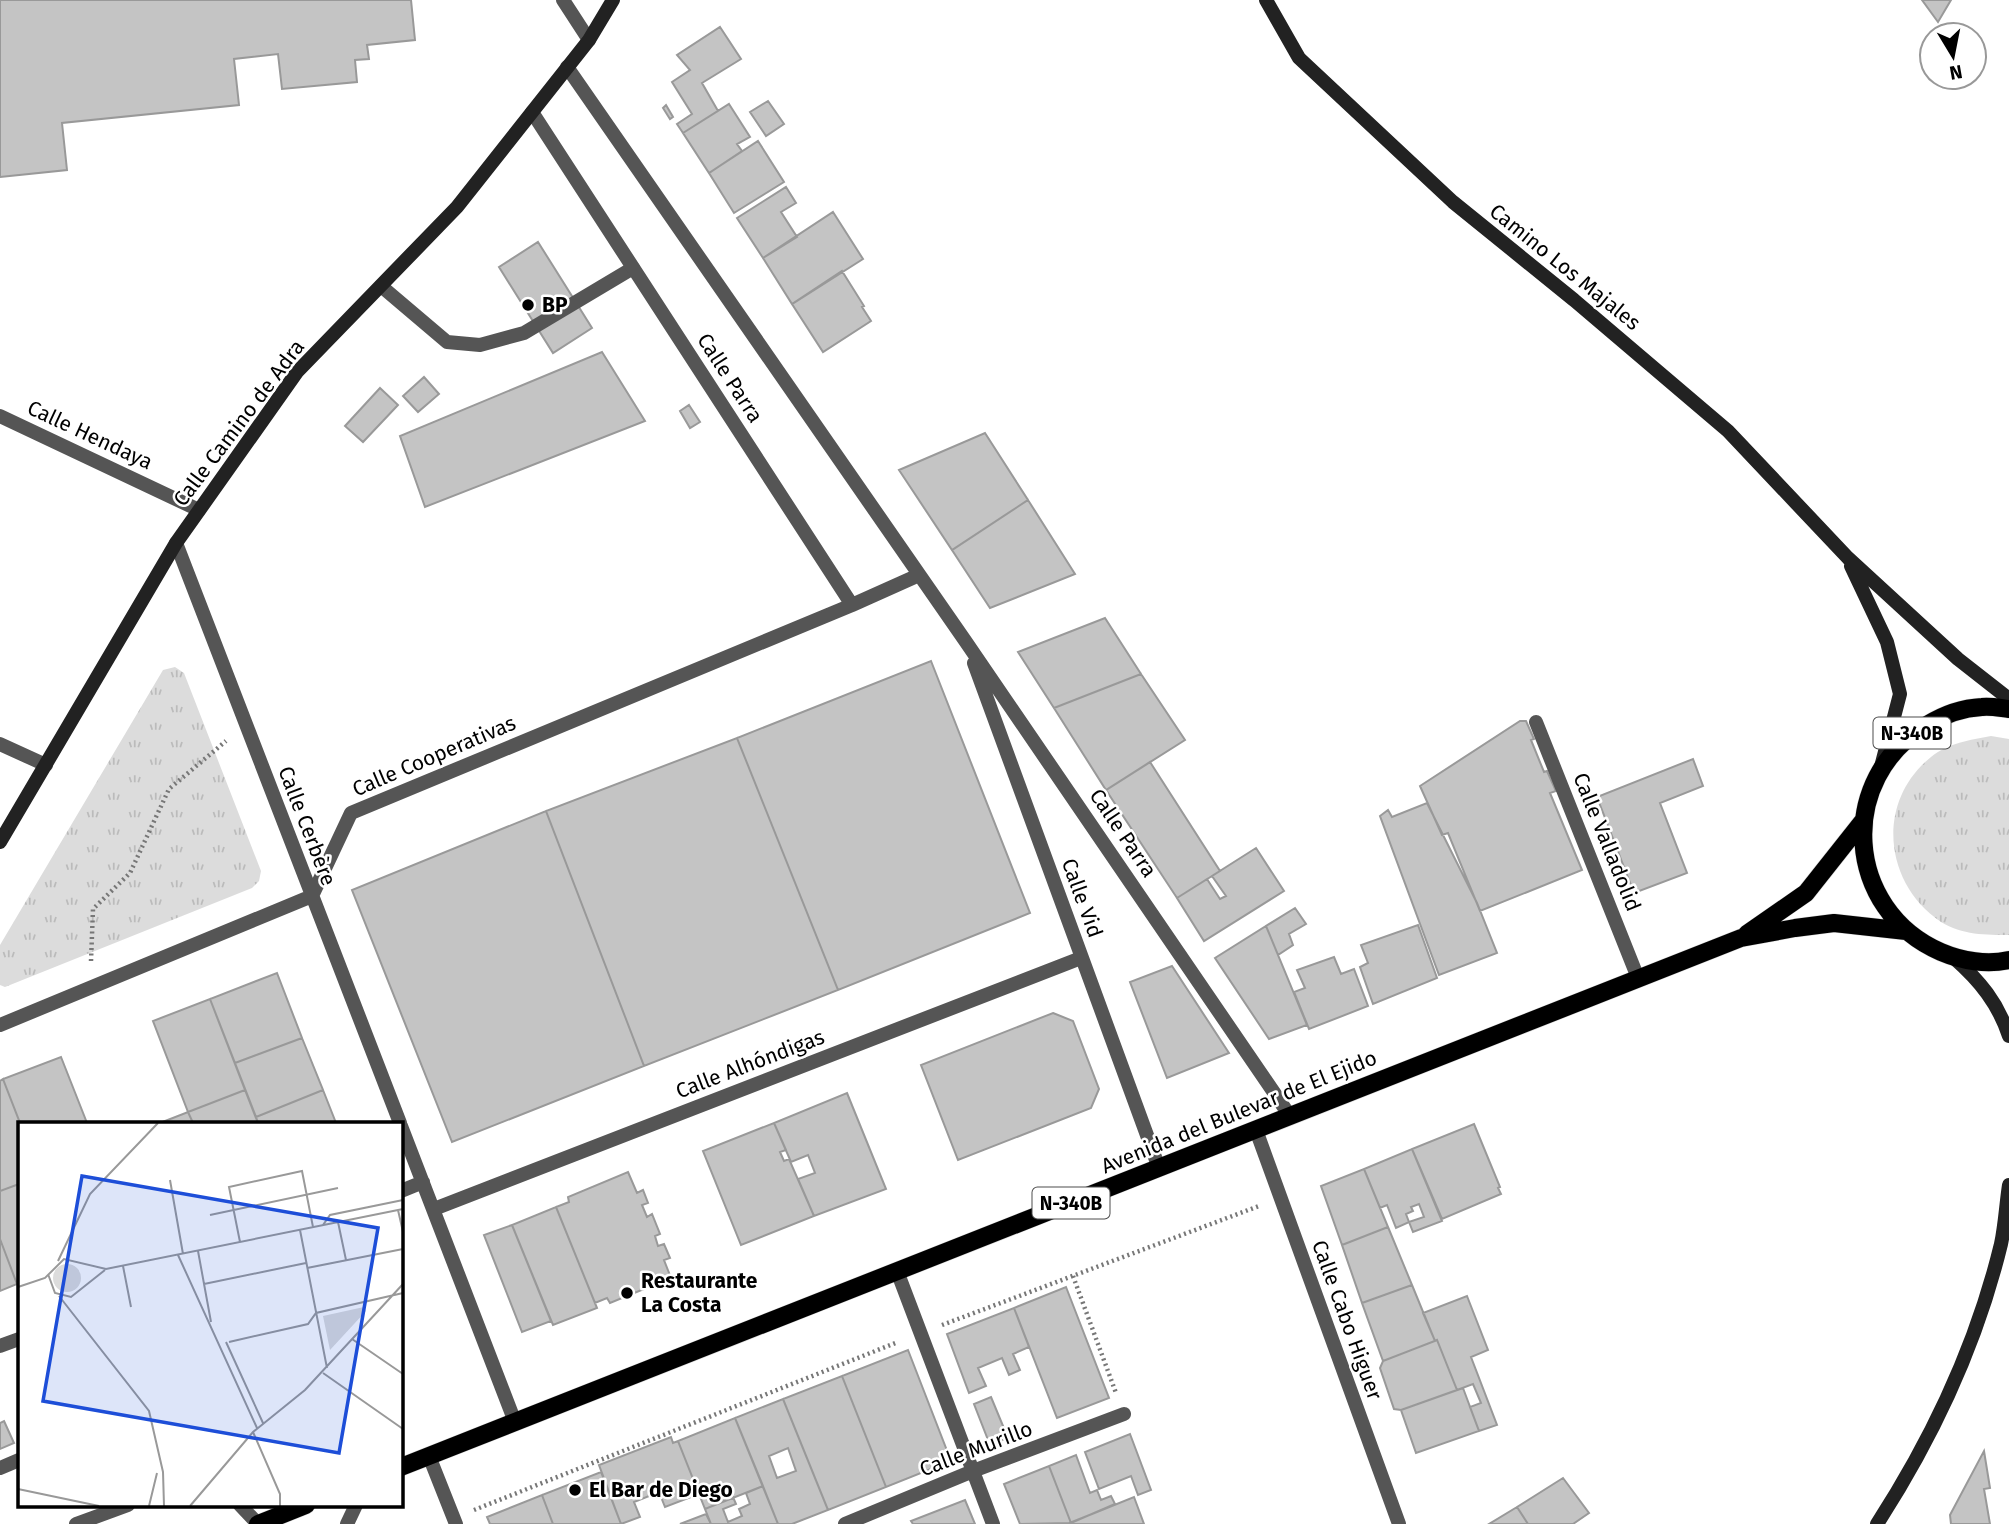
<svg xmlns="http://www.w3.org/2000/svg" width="2009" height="1524" viewBox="0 0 2009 1524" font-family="'Fira Sans',sans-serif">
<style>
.grass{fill:url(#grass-tufts)}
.building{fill:#c4c4c4;stroke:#999;stroke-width:2;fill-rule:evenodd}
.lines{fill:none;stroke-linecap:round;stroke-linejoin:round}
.primary-casing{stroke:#dbdbdb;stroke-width:19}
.path{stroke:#777;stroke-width:4.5;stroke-dasharray:2 3.5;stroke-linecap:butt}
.lane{stroke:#555;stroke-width:14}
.street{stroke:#555;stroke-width:14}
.secondary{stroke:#222;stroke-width:14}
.primary{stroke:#000;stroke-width:18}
.poi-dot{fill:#000;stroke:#fff;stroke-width:2.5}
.labels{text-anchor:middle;stroke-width:5;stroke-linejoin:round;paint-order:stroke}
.shield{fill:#fff;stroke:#4c4c4c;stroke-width:2}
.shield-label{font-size:19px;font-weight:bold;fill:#000}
.street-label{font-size:21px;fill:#000;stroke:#fff}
.poi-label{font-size:21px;font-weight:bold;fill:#000;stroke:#fff;text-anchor:start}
.inset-road{fill:none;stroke:#999;stroke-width:2}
.view{fill:#1d4ed8;fill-opacity:0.15;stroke:#1d4ed8;stroke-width:3.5}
.inset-edge{fill:none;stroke:#000;stroke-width:3.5}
</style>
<defs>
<pattern id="grass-tufts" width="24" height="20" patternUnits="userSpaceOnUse" patternTransform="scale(1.75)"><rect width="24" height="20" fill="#dcdcdc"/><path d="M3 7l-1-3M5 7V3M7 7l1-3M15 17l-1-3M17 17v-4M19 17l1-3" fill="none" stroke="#bbb"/></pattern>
</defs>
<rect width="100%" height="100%" fill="#fff"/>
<path class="grass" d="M175,667L184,673L261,871L259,881L252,888L5,987L0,985V945L163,670Z
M1991,736L2009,739V935C1986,935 1962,935 1941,922C1884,884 1875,802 1931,757C1948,743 1970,740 1991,736Z"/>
<path class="building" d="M0,0H411L415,40L367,45L369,59L355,60L357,82L282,89L278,54L234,59L239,105L62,123L67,170L0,177Z
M1922,0H1951L1938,22Z
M720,27L741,59L702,83L718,111L683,133L677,124L692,114L672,82L690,70L677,55Z
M768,101L784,124L766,136L750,112Z
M729,104L750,137L737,144L742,151L709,173L683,133Z
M666,105L673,117L670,119L663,108Z
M758,141L784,182L734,213L709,173Z
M786,187L796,203L781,212L797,237L763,258L737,218Z
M833,212L863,259L792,304L763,258Z
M538,242L592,328L553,353L499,267Z
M842,271L864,306L862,307L871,321L823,352L792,304Z
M602,352L645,421L425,507L400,436Z
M424,377L439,394L418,412L403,396Z
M380,388L398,405L363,442L345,426Z
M689,405L700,422L690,428L680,411Z
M985,433L1028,500L952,550L899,470Z
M1028,500L1075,574L990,608L952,550Z
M1105,618L1141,674L1054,708L1018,652Z
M931,661L1030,913L838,990L737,738Z
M1141,674L1185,740L1106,790L1054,708Z
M1520,721H1526L1534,739L1531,740L1544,772L1547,771L1556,791L1550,793L1582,870L1480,911L1448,833L1442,835L1420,786Z
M737,738L838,990L644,1066L546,811Z
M1693,759L1703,786L1660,803L1687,873L1634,893L1597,797Z
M1150,762L1220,871L1177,898L1106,790Z
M1427,803L1477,903L1497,953L1439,975L1380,816L1388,810L1392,817Z
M546,811L644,1066L452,1142L352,890Z
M1256,848L1284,891L1204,941L1177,898L1207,879L1220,899L1226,896L1212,876Z
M1295,908L1306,924L1289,934L1293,945L1278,955L1266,926Z
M1418,925L1437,978L1373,1004L1360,967L1368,963L1361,945Z
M1266,926L1307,1025L1269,1039L1215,958Z
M1334,957L1341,974L1354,969L1368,1006L1309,1029L1294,992L1305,988L1297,970Z
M1172,966L1229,1053L1167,1078L1130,982Z
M277,973L302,1038L235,1063L210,999Z
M210,999L245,1090L188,1112L153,1021Z
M1053,1013L1073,1021L1099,1089L1091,1108L958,1160L921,1065Z
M302,1038L323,1090L256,1117L235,1063Z
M61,1057L87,1123H20L3,1079Z
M3,1079L20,1123L19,1184L0,1191V1081Z
M245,1090L258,1123H193L188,1112Z
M323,1090L336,1123H258L256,1117Z
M847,1093L886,1189L814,1216L798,1179L815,1173L808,1155L791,1162L774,1123Z
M188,1112L193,1123H160Z
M774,1123L786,1150L780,1152L784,1161L789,1159L814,1216L741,1245L703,1151Z
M1474,1124L1500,1187L1498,1188L1501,1194L1442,1219L1412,1149Z
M1412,1149L1442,1221L1413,1232L1409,1222L1396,1228L1387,1205L1380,1208L1364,1169ZM1419,1204L1424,1217L1409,1222L1406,1214L1413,1211L1411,1207Z
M1364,1169L1388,1227L1342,1245L1321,1186Z
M628,1172L637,1193L643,1190L648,1203L642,1205L647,1217L652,1214L660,1234L655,1236L658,1246L664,1244L670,1258L664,1260L671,1278L610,1303L607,1298L595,1303L556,1207L569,1202L568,1197Z
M19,1184V1283L17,1284L0,1239V1191Z
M556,1207L597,1308L553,1325L512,1225Z
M512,1225L551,1321L522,1332L484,1235Z
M1388,1227L1412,1285L1362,1303L1342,1245Z
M0,1239L17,1284L0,1291Z
M1412,1285L1435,1341L1383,1361L1362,1303Z
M1066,1287L1109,1398L1057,1418L1014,1308Z
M1467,1296L1488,1350L1471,1357L1497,1425L1479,1431L1470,1407L1481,1403L1473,1384L1457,1390L1437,1340L1435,1341L1423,1313Z
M1014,1308L1029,1347L1013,1354L1020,1370L1009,1375L1002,1358L978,1368L986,1386L969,1393L947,1334Z
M1437,1340L1457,1390L1401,1410L1394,1409L1380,1368L1383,1361Z
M908,1350L951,1461L886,1487L842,1376Z
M842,1376L886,1487L828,1510L783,1399Z
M1463,1388L1479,1431L1416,1453L1401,1410Z
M991,1397L1008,1438L990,1445L974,1404Z
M783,1399L828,1510L792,1524H778L735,1418ZM788,1448L796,1471L777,1478L769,1456Z
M735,1418L763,1486L705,1509L678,1441Z
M4,1421L14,1443L0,1449V1423Z
M1130,1434L1151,1490L1138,1495L1131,1476L1099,1489L1085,1452Z
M671,1437L673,1443L678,1441L699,1494L665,1507L659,1492L634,1502L640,1517L621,1524L599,1465Z
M1984,1451L1990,1488L1984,1489L1990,1524H1951L1950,1515Z
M1076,1455L1090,1493L1097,1490L1101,1500L1111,1496L1115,1504L1071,1523L1049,1466Z
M1049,1466L1071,1523L1020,1524L1004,1484Z
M601,1472L621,1524H553L542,1495Z
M1563,1478L1589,1513L1573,1524H1528L1517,1507Z
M763,1486L778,1524H711L705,1509L733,1497L736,1504L723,1509L728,1522L742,1516L739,1509L750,1504L746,1493Z
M542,1495L553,1524H490L487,1517Z
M1134,1497L1144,1524H1067L1097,1512Z
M965,1500L975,1524H913L911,1521Z
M1517,1507L1528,1524H1489Z
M706,1514L711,1524H680Z"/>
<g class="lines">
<g class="primary-casing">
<path id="primary" d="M2009,709C2000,708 1991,706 1982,707C1963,708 1943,715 1927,725C1836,778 1844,910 1941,952C1962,961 1987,965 2009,960
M1747,934L1806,893L1863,821
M401,1467L1741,938L1795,928L1834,923L1906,931
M258,1524L306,1505"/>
</g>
<path class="path" d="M91,961L93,909L130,873L169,789L226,741
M1073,1276L1116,1393
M942,1325L1259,1206
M474,1510L898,1342"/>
<path class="lane" d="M381,286L447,342L480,345L524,333L633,268
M0,1468L19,1460
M240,1505L258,1524
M76,1524L128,1505"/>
<path class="street" d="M563,0L589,40
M567,67L966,642L1290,1116
M532,112L852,605L919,575
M0,416L199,510
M176,543L400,1123
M974,663L1159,1168
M1536,722L1638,978
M0,744L46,765
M0,1025L312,896L351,813L852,605
M401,1126L515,1422
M1256,1130L1399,1524
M401,1191L423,1182
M434,1209L1081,958
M897,1271L993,1524
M0,1346L19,1339
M429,1456L456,1524
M347,1524L356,1505
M845,1524L973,1471L1124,1414"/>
<path class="secondary" d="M1266,0L1299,58L1453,202L1574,300L1728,431L1848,558L1958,659L2009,699
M1851,566L1887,642L1900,694L1881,767
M0,842L176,543L297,372L457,207L589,40L613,0
M1954,958C1980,981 1998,1003 2009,1036
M1877,1524C1932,1439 1977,1343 2001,1244C2005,1225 2006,1205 2009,1185"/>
<use href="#primary" class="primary"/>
</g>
<g class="poi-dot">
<circle cx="528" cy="305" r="7"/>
<circle cx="627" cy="1293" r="7"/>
<circle cx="575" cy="1490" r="7"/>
</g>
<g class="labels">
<g class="shield">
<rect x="1873.5" y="717.5" width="77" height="31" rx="5"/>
<rect x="1032.5" y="1187.5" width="77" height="31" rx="5"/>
</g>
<g class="shield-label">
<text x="1912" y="740">N-340B</text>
<text x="1071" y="1210">N-340B</text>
</g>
<g class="street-label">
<text transform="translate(1565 267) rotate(39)" y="7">Camino Los Majales</text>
<text transform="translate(730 378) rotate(57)" y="7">Calle Parra</text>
<text transform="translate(239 423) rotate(-53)" y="7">Calle Camino de Adra</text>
<text transform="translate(90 435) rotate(25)" y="7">Calle Hendaya</text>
<text transform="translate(434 756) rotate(-23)" y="7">Calle Cooperativas</text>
<text transform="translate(307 826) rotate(69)" y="7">Calle Cerbère</text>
<text transform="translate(1123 833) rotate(56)" y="7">Calle Parra</text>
<text transform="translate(1607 842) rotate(68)" y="7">Calle Valladolid</text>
<text transform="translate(1082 898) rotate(70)" y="7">Calle Vid</text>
<text transform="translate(750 1064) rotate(-21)" y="7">Calle Alhóndigas</text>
<text transform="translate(1239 1112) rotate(-22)" y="7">Avenida del Bulevar de El Ejido</text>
<text transform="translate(1347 1320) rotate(70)" y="7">Calle Cabo Higuer</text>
<text transform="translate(976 1449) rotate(-21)" y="7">Calle Murillo</text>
</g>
<g class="poi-label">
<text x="542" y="312">BP</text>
<text x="641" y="1288">Restaurante<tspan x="641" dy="24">La Costa</tspan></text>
<text x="589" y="1497">El Bar de Diego</text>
</g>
</g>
<g transform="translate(18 1122)">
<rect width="385" height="385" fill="#fff"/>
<path d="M35 156a14 14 0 1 1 28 0a14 14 0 1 1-28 0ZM346,185L348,189L312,228L305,194Z" fill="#dcdcdc"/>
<path class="inset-road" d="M152,58L165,132M380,88L385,110M192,93L320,66M320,100L328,138M305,103L312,93L385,78M282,108L309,246M222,120L211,65L284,49L295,105M180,129L193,200M160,133L239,306M40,139L72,72L140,1M105,144L113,185M289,146L385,127M30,152L37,171L53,175L87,148M186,162L288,141M0,165L27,156L46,137L88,147L385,87M41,174L131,289L145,350L146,384M334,217L385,252M208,220L245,301M211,220L290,202L298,191L385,171M305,251L385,307M235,310L262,372V384M0,367L81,384M131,384L139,351M172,384L235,310L287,268L385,162"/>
<path class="view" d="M64,54L360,106L321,331L25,279Z"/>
<rect width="385" height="385" class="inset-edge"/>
</g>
<g transform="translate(1953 56) rotate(170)"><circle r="33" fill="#ffffff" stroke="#999999" stroke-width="2"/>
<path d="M0-5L12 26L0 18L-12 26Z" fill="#000000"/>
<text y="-10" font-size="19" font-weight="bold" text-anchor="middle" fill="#000000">N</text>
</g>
</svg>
